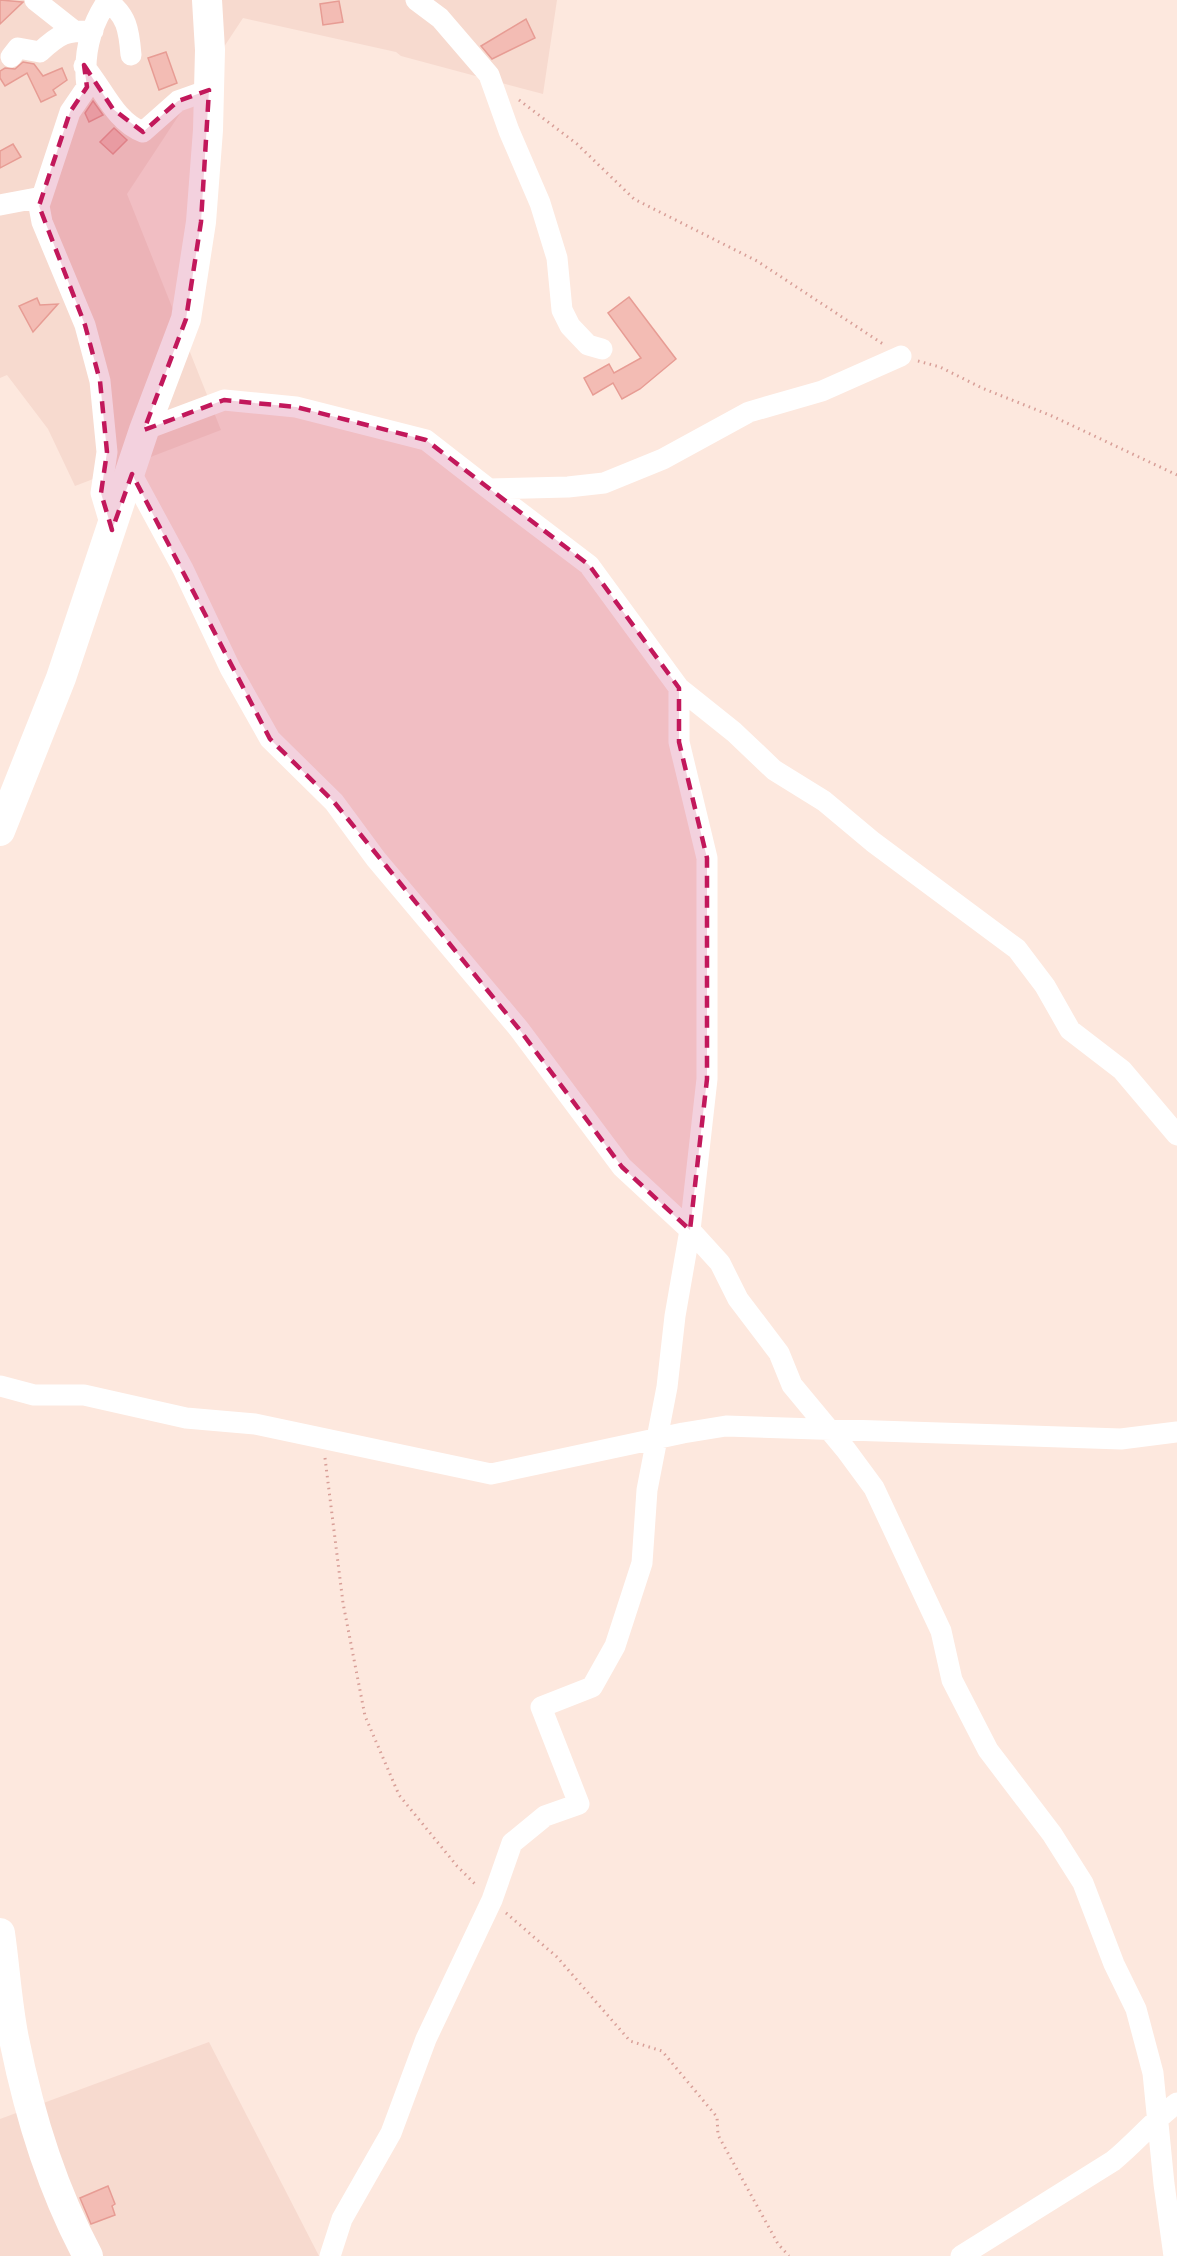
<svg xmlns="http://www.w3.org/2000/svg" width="1177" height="2256" viewBox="0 0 1177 2256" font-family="'PT Sans Narrow',sans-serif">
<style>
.residential{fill:#f7dacf}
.building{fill:#f3bcb4;stroke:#e79c94;stroke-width:1.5}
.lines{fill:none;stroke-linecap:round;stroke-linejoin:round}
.path{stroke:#d89f98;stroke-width:3;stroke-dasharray:1.5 4.5;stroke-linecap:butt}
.street{stroke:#fff;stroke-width:21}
.secondary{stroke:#fff;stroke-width:30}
.marked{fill:#c2185b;fill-opacity:0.2;stroke:#c2185b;stroke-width:4.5;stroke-dasharray:12 8;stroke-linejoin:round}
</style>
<rect width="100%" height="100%" fill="#fde8de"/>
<path class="residential" d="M0,0H557L543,94L401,56L396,52L243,18L127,194L221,430L75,486L48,429L7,375L0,378Z
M209,2042L319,2256H0V2119Z"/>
<path class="building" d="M0,0L23,2L0,24Z
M339,1L343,22L323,25L320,4Z
M526,19L535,38L492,59L481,46Z
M166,52L177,83L159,90L148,58Z
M23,62L34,64L43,76L62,68L67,80L53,90L56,95L41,102L27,73L5,86L0,78V71L5,68L15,69Z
M93,101L103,115L89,122L85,113Z
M114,128L127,140L113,154L100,142Z
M13,144L21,157L0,168V151Z
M629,297L676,359L640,389L622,399L613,383L593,395L584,378L609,364L614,373L641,358L608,313Z
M37,298L40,305L58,304L33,332L19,306Z
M108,2186L115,2204L112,2206L115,2215L91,2224L80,2198Z"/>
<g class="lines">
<path class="path" d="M519,100L577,144L634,199L757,261L883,344
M918,361L940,367L982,388L1052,416L1177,475
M325,1458L343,1603L365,1716L399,1795L457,1866L477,1886
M506,1913L557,1957L630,2041L662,2051L717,2117L718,2135L778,2244L789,2256"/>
<path class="street" d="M35,0L73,30
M106,0C127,15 129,30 131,55
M416,0L440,18L489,75L509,131L540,203L557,258L562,310L570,326L588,345L602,349
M11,57L18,48L40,52C59,34 67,30 93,31
M84,66C103,88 115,122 143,132L178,101L209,90
M42,197L70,112L87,87C83,56 90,26 108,0
M0,205L42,197L39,206L42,222L85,325L100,381L107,452L101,493L112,530
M144,430L224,400L296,407L426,440L489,489L568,487L604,483L663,459L749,412L822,391L901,356
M131,473L183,569L230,668L270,739L334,802L376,859L519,1029L622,1167L690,1230L720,1263L738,1299L779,1353L792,1385L846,1450L874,1488L941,1631L952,1680L988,1750L1052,1834L1083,1883L1114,1964L1136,2009L1153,2073L1164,2184L1174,2256
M489,489L589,565L679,688L734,732L774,770L824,801L873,842L1017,949L1045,986L1070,1030L1122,1070L1177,1135
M0,1386L34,1395H84L186,1418L255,1424L491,1474L683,1433L726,1426L1121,1439L1177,1432
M330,2256L342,2219L391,2133L426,2039L492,1900L512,1843L545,1816L579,1804L541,1707L592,1687L615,1646L642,1563L647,1490L667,1387L675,1316L690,1230L707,1079V858L679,742V688
M961,2256L1113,2161C1135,2143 1154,2120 1177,2103"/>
<path class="secondary" d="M0,831L61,678L144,430L186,319L201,222L208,130L210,50L207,0
M0,1933C5,1968 7,2004 14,2039C29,2114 52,2189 88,2256"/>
</g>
<path class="marked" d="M84,65L113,109L143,132L178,101L209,90L201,222L186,319L144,430L224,400L296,407L426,440L589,565L679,688V742L707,858V1079L690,1230L622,1167L519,1029L334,802L270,739L132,474L112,530L101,493L107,452L100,381L85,325L39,206L70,112L87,87Z"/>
</svg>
